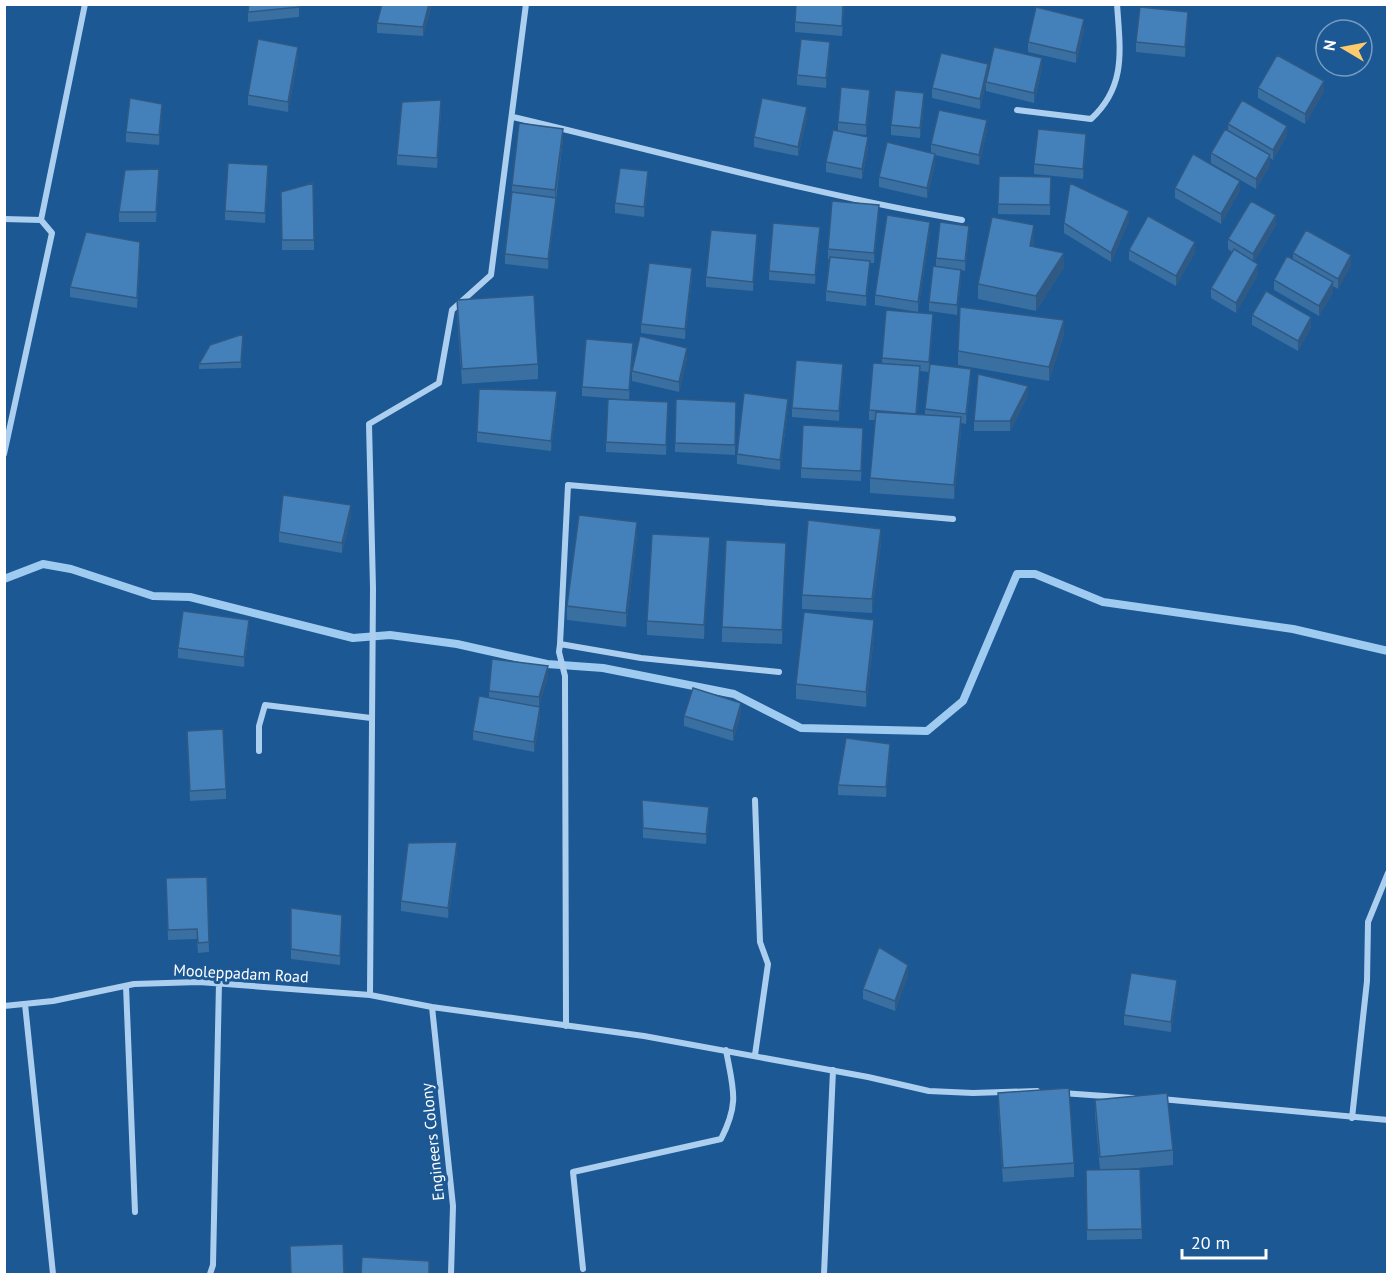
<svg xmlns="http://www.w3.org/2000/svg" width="1392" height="1279" viewBox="0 0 1392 1279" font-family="'PT Sans',sans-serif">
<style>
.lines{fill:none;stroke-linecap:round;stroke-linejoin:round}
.stream{stroke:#a0cbf1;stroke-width:8}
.street{stroke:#adcfef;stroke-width:6}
.wall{fill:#3a6fa1}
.shaded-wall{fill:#305a83}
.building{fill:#4481bb;stroke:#305a83;stroke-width:1.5}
.labels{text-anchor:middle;stroke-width:6;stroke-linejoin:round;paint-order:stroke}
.street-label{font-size:16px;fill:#fff;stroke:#1b5894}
</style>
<rect width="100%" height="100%" fill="#1b5894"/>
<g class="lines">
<path class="stream" d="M4,579L43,564L71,569L153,596L190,597L353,638L390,635L457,644L547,664L603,668L734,694L801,728L927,731L963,701L1017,574H1035L1103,602L1293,629L1388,651"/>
<path class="street" d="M526,4L491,275L452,310L439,383L369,424L373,588L370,995L432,1007L644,1036L868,1077L929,1091L973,1093L1037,1091
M1017,110L1091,119C1127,86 1120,49 1117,4
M513,117C662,152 811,194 962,220
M4,219L41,220
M41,220L85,4
M4,454L52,233L41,220
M560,644L568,485L953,519
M259,751V726L265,705L371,718
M755,800L760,942L768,964L755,1055
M126,986L135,1212
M25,1004L53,1274
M4,1006L53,1001L134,984L199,982L370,995
M432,1007L453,1206L451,1274
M566,1026L565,676L559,652L560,644L641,658L779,672
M1062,1093L1133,1098
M1161,1099L1388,1120
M1352,1118L1367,981L1368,922L1388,873
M583,1269L573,1172L721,1139C740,1102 733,1089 726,1050
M210,1274L213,1265L219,983
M824,1274L833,1070"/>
</g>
<path class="wall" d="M299,4V17L248,22V12Z
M432,4L423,36L377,33V23Z
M844,4L842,36L795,32V22Z
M1188,22L1185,57L1136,52V42Z
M1084,29L1076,63L1028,52V42Z
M830,52L826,88L797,85V75Z
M298,56L288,112L248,105V95Z
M1042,68L1034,103L986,91V83L980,109L932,98V88L988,73Z
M1258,88L1324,91L1305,124L1258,98Z
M870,100L866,135L851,133L868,147L862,179L826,172V162L838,131V122Z
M924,103L920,138L891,135V125Z
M441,110L437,168L397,165V155Z
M162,113L159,145L126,142V132Z
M807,117L798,156L754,147V137Z
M1228,124L1287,135L1273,160L1270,158V165L1256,189L1211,163V153L1228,131Z
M987,130L979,165L935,155V164L927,198L879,187V177L931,153V144Z
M563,139L548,269L505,264V254L512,195V185Z
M1086,144L1083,179L1034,174V164Z
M268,175L265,223L225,220V211Z
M999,176L1051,177L1050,215L998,214Z
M159,179L156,222H119V212Z
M648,181L644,217L615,213V203Z
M1175,188L1240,190L1221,224L1175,198Z
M281,192L314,240V250H282Z
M879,215L874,263H870L866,306L826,301V291L829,259H828V249Z
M1129,221L1111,262L1064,233V223Z
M1276,225L1254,262L1258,274L1236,313L1211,298V288L1232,252L1228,249V239Z
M930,232L918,312L875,305V295Z
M969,236L965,271L961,270V279L957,315L929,311V302L936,267V258Z
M820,237L815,284L769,280V271Z
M1034,240L1033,246L1064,267L1036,311L978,299V284Z
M757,244L753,291L706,287V277Z
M1129,250L1195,252L1176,286L1129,260Z
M140,252L137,308L70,297V287Z
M1293,253L1351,265L1338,289L1333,286V292L1319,316L1274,290V280L1293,259Z
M692,278L685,339L641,333V324Z
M457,300L538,364V379L462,384L457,315Z
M1252,315L1311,327L1298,351L1252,325Z
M933,324L929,372L920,371L917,414L925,415V409L971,379L966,424L961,423V431L954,499L870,493V478L875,420H869V410L882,363V358Z
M1064,334L1049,381L958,365V351Z
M243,339L241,368L199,369V364Z
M633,353L629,400L668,402L666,455L606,452V442L620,399L582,396V387Z
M687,358L679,392L632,381V371Z
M843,374L839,421L792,417V408Z
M1028,395L1010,431H974V421Z
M557,401L551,451L477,442V432Z
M736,402L735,455L675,452V443Z
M788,409L780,470L737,464V454Z
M863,438L861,481L801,478V468Z
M351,515L342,553L279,542V532Z
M637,536L626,627L567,620V606Z
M881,543L872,613L802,609V595Z
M710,552L704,639L647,635V621Z
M786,557L782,644L722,642V627Z
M249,630L244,667L178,658V648Z
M874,635L866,707L796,699V684Z
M548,676L539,706L540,716L534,752L473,740V731L489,697V691Z
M741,713L733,741L684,726V716Z
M187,741L226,789V799L190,801Z
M890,754L886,797L838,795V785Z
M642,800L709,817L706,844L643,838Z
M457,852L448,918L401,911V901Z
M207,877L209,952L198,953L197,939L168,940L166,878Z
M291,908L342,924L340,965L291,959Z
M908,975L895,1011L863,999V989Z
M1177,990L1171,1032L1124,1025V1015Z
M998,1093L1074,1163V1177L1003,1182L998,1108Z
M1095,1100L1173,1150V1165L1126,1169H1140L1142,1239L1087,1240L1086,1170H1100L1095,1115Z"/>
<path class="shaded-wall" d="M429,4H432L423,36V27Z
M1188,12V22L1185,57V47Z
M1084,19V29L1076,63V53Z
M830,42V52L826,88V78Z
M298,47V56L288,112V102Z
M1042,58V68L1034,103V93Z
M988,64V74L980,109V99Z
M1324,81V91L1305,124V114Z
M870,90V100L866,135V125Z
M924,93V103L920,138V128Z
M162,104V113L159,145V135Z
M807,107V117L798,156V147Z
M987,120V130L979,165V155Z
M1287,126V135L1273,160V150Z
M563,129V139L555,200V190Z
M1086,134V144L1083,179V169Z
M868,137V147L862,179V169Z
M935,154V164L927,198V188Z
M1270,155V165L1256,189V179Z
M648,171V181L644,217V207Z
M1240,181V190L1221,224V214Z
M556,198V208L548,269V259Z
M879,205V215L874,263V253Z
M1129,211V221L1111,262V253Z
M1276,215V225L1253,264V254Z
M930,222V232L918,312V302Z
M1034,225V240L1030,260V246Z
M969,226V236L965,271V261Z
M820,227V237L815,284V275Z
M757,234V244L753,291V282Z
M1195,242V252L1176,286V276Z
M1064,253V267L1036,311V296Z
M1351,255V265L1338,289V279Z
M870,261V270L866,306V296Z
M1258,264V274L1236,313V303Z
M692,268V278L685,339V329Z
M961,270V279L957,315V305Z
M1333,282V292L1319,316V306Z
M933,314V324L929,372V362Z
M1311,317V327L1298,351V341Z
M1064,320V334L1049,381V367Z
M633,343V353L629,400V390Z
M687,348V358L679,392V382Z
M843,364V374L839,421V411Z
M920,366V376L916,424V414Z
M971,369V379L966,424V414Z
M1028,386V395L1010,431V421Z
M557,391V401L551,451V441Z
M788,399V409L780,470V460Z
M961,417V431L954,499V485Z
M351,505V515L342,553V543Z
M637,522V536L626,627V613Z
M881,529V543L872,613V599Z
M710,537V552L704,639V625Z
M786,543V557L782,644V630Z
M249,620V630L244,667V657Z
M874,620V635L866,707V692Z
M548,666V676L539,707V697Z
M741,703V713L733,741V731Z
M540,707V716L534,752V742Z
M890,744V754L886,797V787Z
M709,807V817L706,844V834Z
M457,842V852L448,918V908Z
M908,965V975L895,1011V1001Z
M1177,980V990L1171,1032V1022Z"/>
<path class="building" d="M249,4H299V7L248,12Z
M382,4H429L423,27L377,23Z
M796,4H843L842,26L795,22Z
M1036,7L1084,19L1076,53L1028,42Z
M1140,7L1188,12L1185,47L1136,42Z
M258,39L298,47L288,102L248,95Z
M801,39L830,42L826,78L797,75Z
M994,47L1042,58L1034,93L986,82Z
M941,53L988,64L980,99L932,88Z
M1277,55L1324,81L1305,114L1258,88Z
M841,87L870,90L866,125L838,122Z
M895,90L924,93L920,128L891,125Z
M130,98L162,104L159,135L126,132Z
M762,98L807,107L798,147L754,137Z
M441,100L437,158L397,155L402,102Z
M1242,100L1287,126L1273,150L1228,124Z
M939,110L987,120L979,155L931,144Z
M519,123L563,129L555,190L512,185Z
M1038,129L1086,134L1083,169L1034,164Z
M1225,129L1270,155L1256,179L1211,153Z
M833,130L868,137L862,169L826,162Z
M887,142L935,154L927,188L879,177Z
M1193,154L1240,181L1221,214L1175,188Z
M228,163L268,165L265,213L225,211Z
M620,168L648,171L644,207L615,203Z
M159,169L156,212H119L125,170Z
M999,176L1051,177L1050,205L998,204Z
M313,183L314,240H282L281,192Z
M1070,183L1129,211L1111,253L1064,223Z
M512,192L556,198L548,259L505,254Z
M832,201L879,205L874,253L828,249Z
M1251,201L1276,215L1253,254L1228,239Z
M887,215L930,222L918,302L875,295Z
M1148,216L1195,242L1176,276L1129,250Z
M992,217L1034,225L1030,246L1064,253L1036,296L978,284Z
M940,222L969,226L965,261L936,258Z
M773,223L820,227L815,275L769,271Z
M711,230L757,234L753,282L706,277Z
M1306,230L1351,255L1338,279L1293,253Z
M86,232L140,242L137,298L70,287Z
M1234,249L1258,264L1236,303L1211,288Z
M1287,256L1333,282L1319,306L1274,280Z
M830,257L870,261L866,296L826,291Z
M649,263L692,268L685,329L641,324Z
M933,266L961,270L957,305L929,302Z
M1266,291L1311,317L1298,341L1252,315Z
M534,295L538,364L462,369L457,300Z
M960,307L1064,320L1049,367L958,351Z
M886,310L933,314L929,362L882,358Z
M243,334L241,362L199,364L210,345Z
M640,336L687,348L679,382L632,371Z
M586,339L633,343L629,390L582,387Z
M796,360L843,364L839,411L792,408Z
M873,363L920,366L916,414L869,410Z
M930,364L971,369L966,414L925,409Z
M978,374L1028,386L1010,421H974Z
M479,389L557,391L551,441L477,432Z
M744,393L788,399L780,460L737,454Z
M608,399L668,402L666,445L606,442Z
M676,399L736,402L735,445L675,443Z
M876,412L961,417L954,485L870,478Z
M803,425L863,428L861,471L801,468Z
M283,495L351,505L342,543L279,532Z
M579,515L637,522L626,613L567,606Z
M808,520L881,529L872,599L802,595Z
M652,534L710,537L704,625L647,621Z
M726,540L786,543L782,630L722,627Z
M183,611L249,620L244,657L178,648Z
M804,612L874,620L866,692L796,684Z
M492,659L548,666L539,697L489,691Z
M693,688L741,703L733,731L684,716Z
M479,696L540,707L534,742L473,731Z
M223,729L226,789L190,791L187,731Z
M846,738L890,744L886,787L838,785Z
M642,800L709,807L706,834L643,828Z
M457,842L448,908L401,901L408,843Z
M207,877L209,942L198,943L197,929L168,930L166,878Z
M291,908L342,915L340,956L291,949Z
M879,947L908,965L895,1001L863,989Z
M1131,973L1177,980L1171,1022L1124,1015Z
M1069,1088L1074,1163L1003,1168L998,1093Z
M1167,1093L1173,1150L1100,1157L1095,1100Z
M1140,1169L1142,1229L1087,1230L1086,1170Z
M343,1244L344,1275H291L290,1246Z
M362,1257L429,1261V1275H361Z"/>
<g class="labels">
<g class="street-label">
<text transform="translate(241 973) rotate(3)" y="6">Mooleppadam Road</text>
<text transform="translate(432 1142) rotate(-96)" y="6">Engineers Colony</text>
</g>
</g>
<rect width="1392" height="1279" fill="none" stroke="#ffffff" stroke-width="12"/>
<g transform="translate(1344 48) rotate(280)"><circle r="28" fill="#1b5894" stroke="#769bbf" stroke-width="1.5"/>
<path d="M0-4.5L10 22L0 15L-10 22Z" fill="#ffca6b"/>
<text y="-9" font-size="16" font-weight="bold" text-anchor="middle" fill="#ffffff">N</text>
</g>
<path d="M1182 1249v9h84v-9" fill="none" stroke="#ffffff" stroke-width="3"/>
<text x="1191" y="1249" font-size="18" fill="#ffffff" stroke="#1b5894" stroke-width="4.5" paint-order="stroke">20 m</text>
</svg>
